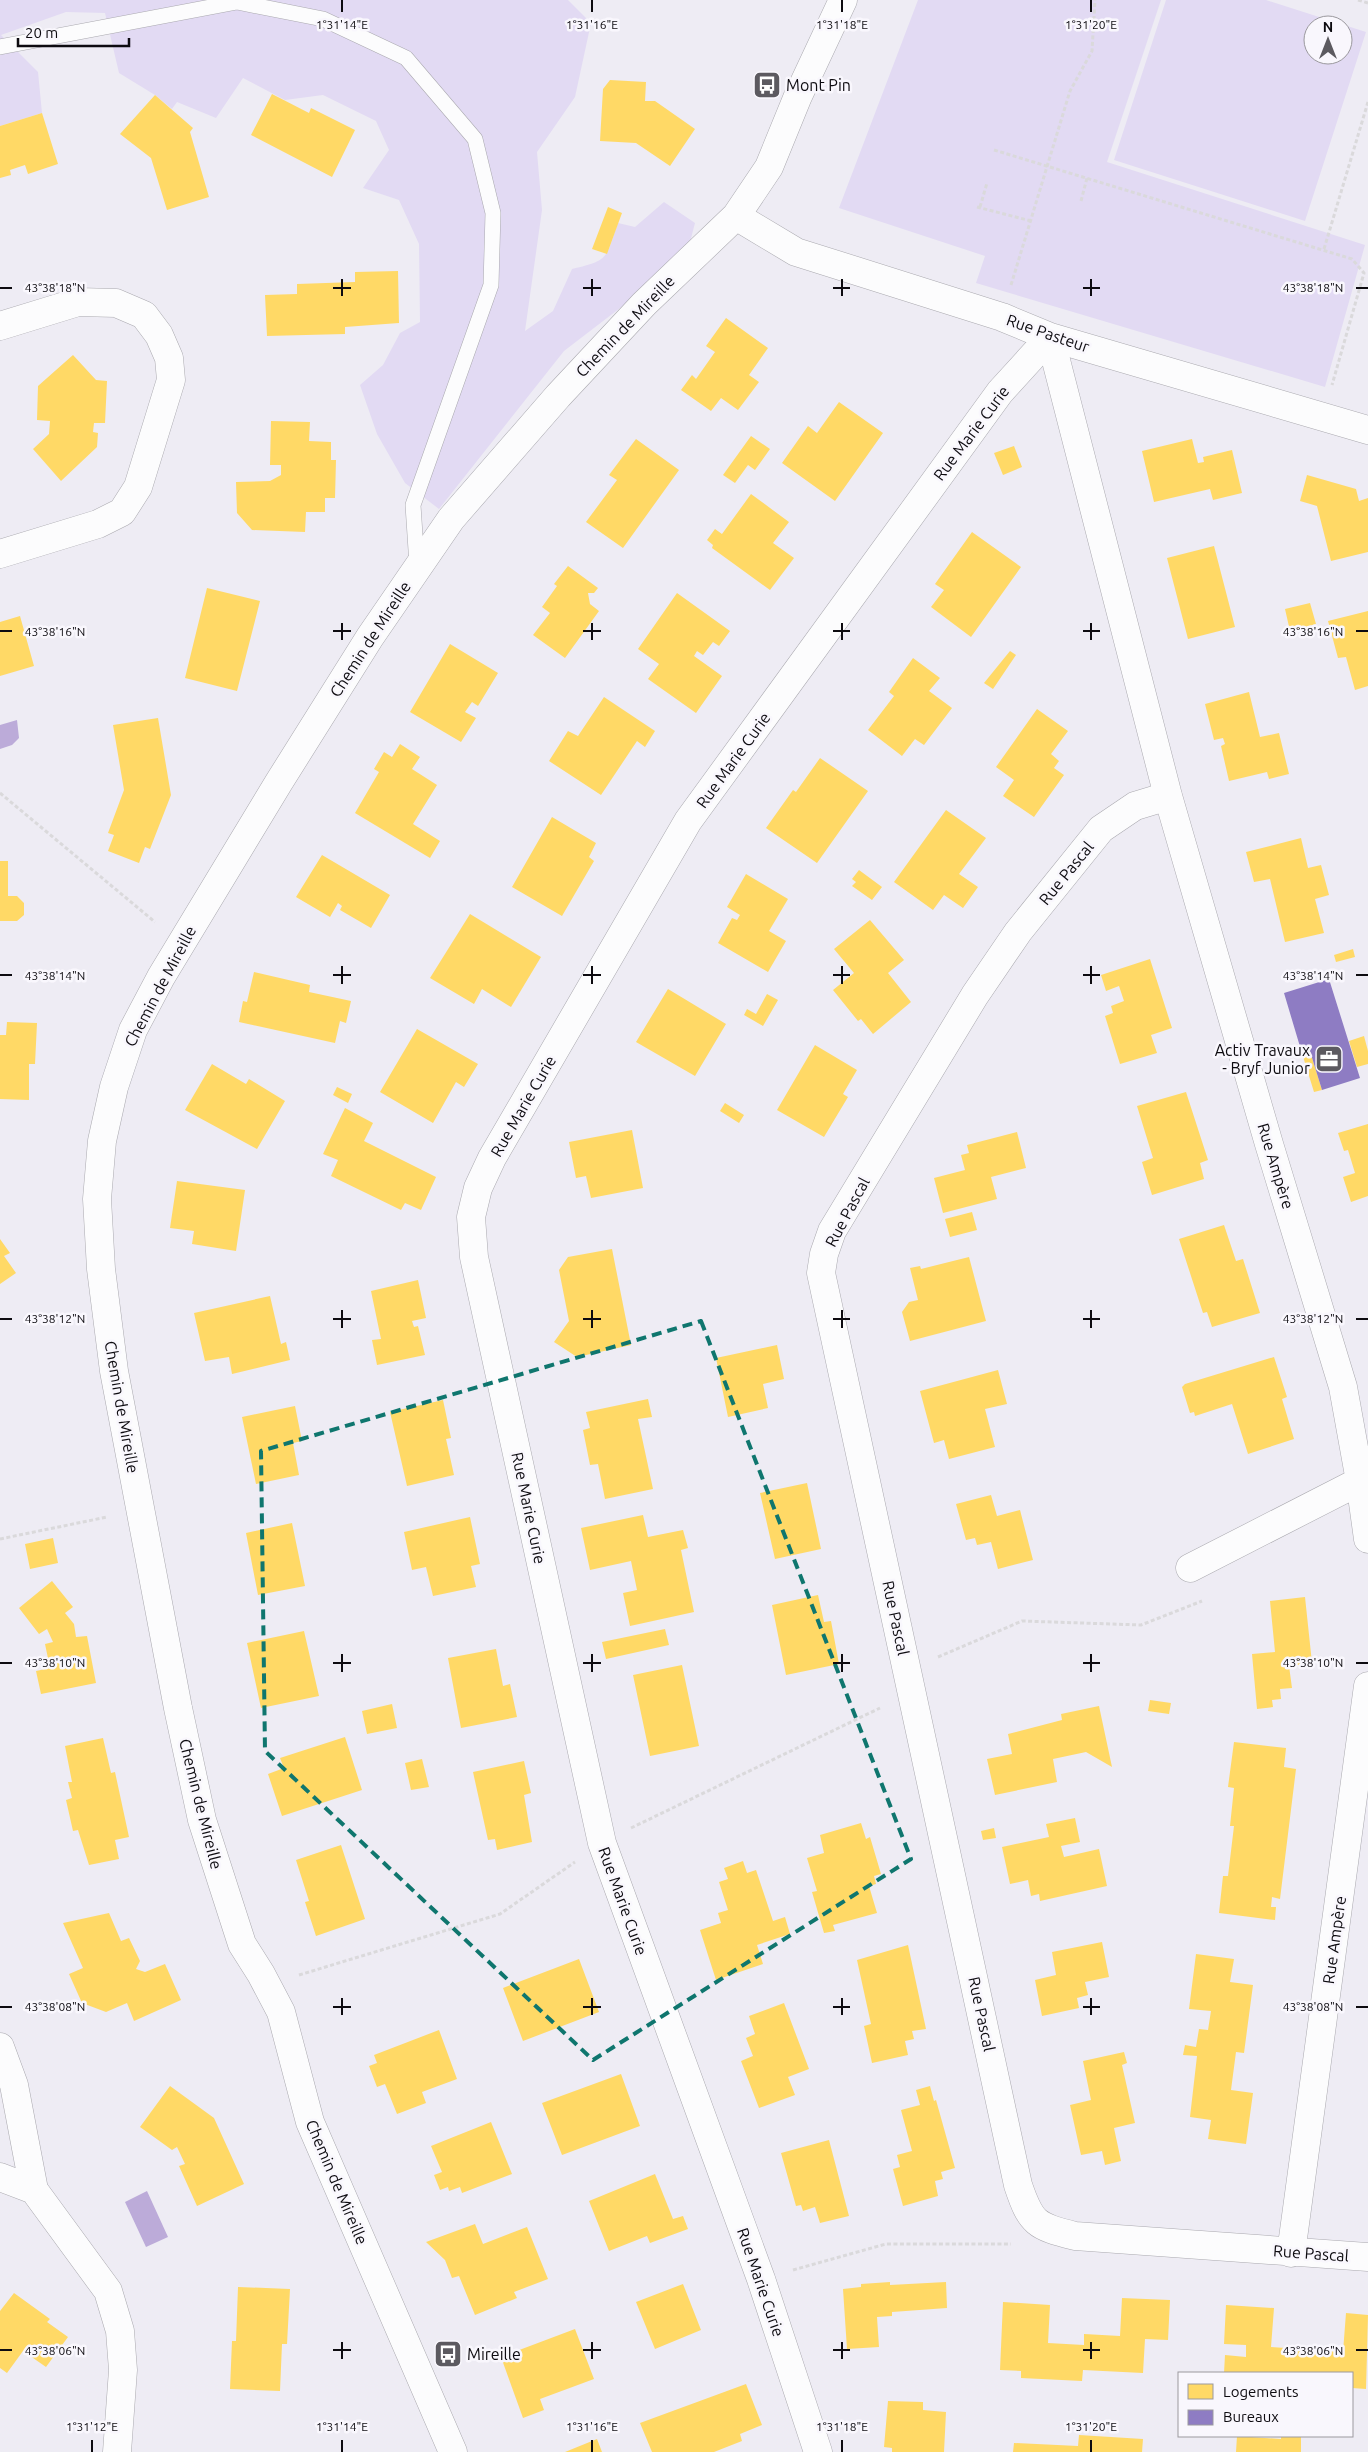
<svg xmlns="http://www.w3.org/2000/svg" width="1368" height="2452" viewBox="0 0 1368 2452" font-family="Ubuntu,sans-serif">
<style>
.green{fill:#e2daf3;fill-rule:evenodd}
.water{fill:#bcabd9}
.homes{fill:#ffd966}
.offices{fill:#8e7cc3}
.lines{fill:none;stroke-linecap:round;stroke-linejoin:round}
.lane-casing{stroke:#aaa9af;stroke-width:16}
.street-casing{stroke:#aaa9af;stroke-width:29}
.path{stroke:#dad9db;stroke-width:3;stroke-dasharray:4 2.5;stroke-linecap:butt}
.lane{stroke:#fcfcfd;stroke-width:15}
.street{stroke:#fcfcfd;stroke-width:28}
.marked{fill:none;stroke:#0f766e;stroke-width:4;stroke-dasharray:10 6;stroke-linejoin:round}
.ticks{fill:none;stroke:#0d0b10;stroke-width:2}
.labels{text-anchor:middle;stroke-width:5;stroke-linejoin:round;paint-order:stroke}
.poi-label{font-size:16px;fill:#0d0b10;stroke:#f9f7fd;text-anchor:start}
.street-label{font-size:16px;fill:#0d0b10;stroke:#f9f7fd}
.ticks-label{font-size:12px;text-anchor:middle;fill:#0d0b10;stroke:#f9f7fd;stroke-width:5;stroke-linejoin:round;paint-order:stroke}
</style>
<rect width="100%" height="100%" fill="#eeecf4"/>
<path class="green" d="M0,0H568L591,23L575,97L537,152L542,210L525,331L553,311L572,269C610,260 605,259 618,223L635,227L664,202L695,223L683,269L637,295L564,351L439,509L405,483L377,434L360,385L383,365L400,333L420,322L419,244L399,200L363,188L389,150L376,121L323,95L285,100L243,78L216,118L177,102L172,109L155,95L119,73L105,13L66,12L1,35L38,72L42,113L0,126Z
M918,0H1161L1107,162L1365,245L1325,387L976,283L985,256L839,208Z
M1166,0H1266L1366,32L1305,221L1114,160ZM1313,25H1343V55H1313Z"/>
<path class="water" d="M17,720L19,738L12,745L0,749V725Z
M147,2191L168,2237L146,2247L125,2202Z"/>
<path class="homes" d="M610,80L646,82L645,101H655L695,129L670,166L636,143L600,141L603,89Z
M272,94L309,113L311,108L355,130L332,177L251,135Z
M155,95L193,128L190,132L209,197L167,210L151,158L120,134Z
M42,113L58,164L28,174L25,165L10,170L11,175L0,178V126Z
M608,207L622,213L607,254L592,249Z
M398,271L399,323L345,327V334L267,336L265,295L297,294V284L355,282V272Z
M726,318L768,348L749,375L759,382L738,410L721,398L711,411L681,390L692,375L696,379L715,352L706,346Z
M73,355L96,380L107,381L105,423H94L93,432L98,433L97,447L61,481L33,449L49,434L50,421L37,420L38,386Z
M839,402L883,433L835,501L782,463L808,426L817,433Z
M271,421L310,422L309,441L331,442V460H336L335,498H325V512H306L305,532L252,530L237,513L236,482L270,481L281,475V465H270Z
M751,436L770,449L755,470L748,465L735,483L723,475Z
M636,439L679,470L623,548L586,522L617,480L609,475Z
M1192,439L1198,463L1204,462L1203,457L1232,450L1242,493L1213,500L1210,489L1154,502L1142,451Z
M1014,446L1022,467L1003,475L994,453Z
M1307,475L1356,489L1359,501L1368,498V552L1331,561L1317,506L1300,501Z
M751,494L789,522L773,543L794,558L770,590L712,548L713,545L707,540L715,529L722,534Z
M972,532L1021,567L971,637L931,607L944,590L935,584Z
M1214,546L1235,627L1188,639L1167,558Z
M568,566L598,588L594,593H588L590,604L599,611L565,658L533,635L550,613L542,607L557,586L554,584Z
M207,588L260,601L237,691L185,678Z
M677,593L730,631L719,646L713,642L703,655L697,651L694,656L722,676L696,713L648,679L659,664L638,649Z
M1310,603L1316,624L1290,631L1285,609Z
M1368,611V686L1355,690L1346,657L1338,658L1328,621Z
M20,616L34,666L0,676V622Z
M450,644L498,673L478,706L472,702L465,712L476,718L461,742L410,712Z
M1010,651L1016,655L993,689L984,683Z
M913,658L940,678L929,691L952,708L924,745L915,739L902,756L868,730L894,696L889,692Z
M1249,692L1260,737L1279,733L1289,774L1269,779L1267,772L1229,781L1221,746L1225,744L1223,738L1214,740L1205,704Z
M604,697L655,731L645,747L637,741L601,795L549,761L568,731L578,736Z
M1037,709L1068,731L1051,754L1059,761L1054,768L1064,775L1034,817L1003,796L1014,780L996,767Z
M158,718L171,795L150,849L145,847L139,863L108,851L114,835L108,833L124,790L113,725Z
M400,744L420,757L412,769L437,785L413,824L440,841L430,858L355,813L379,772L374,769L384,752L392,757Z
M820,758L868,791L817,863L766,828L793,790L796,792Z
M946,810L986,838L959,874L978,887L963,908L944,895L933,910L894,882Z
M552,817L596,843L589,857L594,861L562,916L512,887Z
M1301,838L1308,868L1321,865L1329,895L1315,899L1324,933L1285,942L1270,879L1254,882L1246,852Z
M322,855L390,895L371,928L340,910L342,906L338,903L330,917L296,897Z
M0,861H8V896H17L24,903V915L17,921H0Z
M859,870L882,887L872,900L852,886L856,882L852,879Z
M746,874L788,899L769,931L786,941L768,972L718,943L732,918L737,920L740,915L727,907Z
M470,914L541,957L511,1007L482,989L474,1004L430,978Z
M870,920L904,960L888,973L911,1002L873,1034L861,1019L858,1021L833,990L854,973L834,949Z
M1353,949L1355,957L1336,962L1334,955Z
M1150,959L1172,1028L1151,1035L1157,1053L1120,1064L1105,1016L1113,1013L1111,1006L1124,1001L1119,986L1106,991L1101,975Z
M254,972L310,985L309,992L351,1001L346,1023L340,1021L335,1043L239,1022L243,1001L247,1002Z
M668,989L726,1024L695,1076L636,1042Z
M767,994L778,1000L763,1026L744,1015L747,1009L756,1014Z
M7,1022L37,1023L35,1064H29V1100L0,1099V1035H6Z
M417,1029L478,1064L464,1087L456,1082L433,1123L380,1092Z
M1364,1036L1368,1051V1064L1357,1067L1349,1041Z
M815,1045L857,1070L843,1094L848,1097L824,1137L777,1110Z
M1309,1048L1322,1090L1314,1092L1301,1050Z
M212,1064L246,1084L249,1079L285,1101L257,1149L185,1110Z
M337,1087L352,1094L348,1103L333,1095Z
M1186,1092L1208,1160L1200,1163L1204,1179L1152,1195L1142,1162L1153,1158L1137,1106Z
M725,1103L744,1115L739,1123L720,1111Z
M345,1108L373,1123L364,1141L436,1177L421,1210L405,1203L401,1210L331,1176L338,1160L323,1154Z
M1368,1124V1196L1351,1202L1343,1177L1355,1173L1348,1150L1344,1151L1338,1133Z
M632,1130L643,1188L591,1198L586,1176L576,1178L569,1142Z
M1017,1132L1026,1168L991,1177L997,1199L943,1213L934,1178L965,1170L961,1155L969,1153L967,1145Z
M177,1181L245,1190L236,1251L192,1244L194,1231L170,1228Z
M972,1212L977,1230L950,1237L945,1219Z
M1224,1225L1236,1261L1243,1259L1260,1313L1212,1327L1207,1312L1203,1313L1179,1239Z
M0,1239L10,1253L4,1256L16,1273L0,1284Z
M612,1249L631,1345L577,1357L554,1342L569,1321L559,1270L568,1257Z
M969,1257L986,1321L910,1341L902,1312L909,1302L918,1300L910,1268L920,1266L921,1269Z
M418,1280L426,1318L412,1321L414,1327L418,1326L425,1355L377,1365L372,1340L381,1339L371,1291Z
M270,1296L281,1344L286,1342L290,1360L232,1374L229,1357L205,1361L194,1313Z
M777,1345L784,1379L763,1384L768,1408L728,1417L716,1358Z
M1274,1357L1287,1397L1282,1399L1294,1439L1248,1454L1232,1404L1195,1416L1194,1412L1190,1413L1182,1387L1185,1384Z
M998,1370L1007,1404L985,1409L995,1447L949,1459L944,1440L934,1443L920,1391Z
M648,1399L652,1417L638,1419L653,1489L605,1499L598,1464L590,1465L583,1430L590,1428L586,1412Z
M443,1400L451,1438L446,1439L454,1475L407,1486L390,1412Z
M295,1406L302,1441L293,1443L299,1475L256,1484L242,1417Z
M807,1483L821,1549L775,1559L760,1493Z
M991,1495L997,1516L1020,1510L1033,1560L998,1569L991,1542L977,1545L975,1538L966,1540L956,1504Z
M643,1515L648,1537L683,1530L688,1548L681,1550L694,1612L630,1626L623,1593L637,1590L631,1561L590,1570L581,1528Z
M470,1517L480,1564L471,1566L476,1587L433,1596L426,1567L412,1570L404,1532Z
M292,1523L305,1586L258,1595L246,1533Z
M53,1538L58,1563L30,1569L25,1544Z
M52,1581L73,1607L65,1613L74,1624L76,1637L87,1636L96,1683L41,1694L36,1671L50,1668L45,1644L53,1642L47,1629L39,1634L19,1608Z
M818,1595L824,1622L831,1621L839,1664L786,1675L772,1605Z
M1305,1597L1312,1663L1289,1666L1292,1688L1280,1689L1281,1699L1272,1700L1273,1707L1257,1709L1252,1654L1275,1652L1270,1601Z
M665,1629L669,1645L606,1659L602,1642Z
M304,1631L319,1696L261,1708L247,1643Z
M496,1649L503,1686L510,1684L517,1717L461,1728L448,1658Z
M682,1665L699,1746L650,1756L633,1675Z
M1150,1700L1171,1703L1169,1714L1148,1711Z
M392,1704L397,1728L367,1734L362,1711Z
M1099,1706L1112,1767L1086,1752L1053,1759L1057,1782L995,1795L987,1759L1012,1754L1008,1734L1062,1720L1061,1714Z
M345,1737L362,1790L282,1816L268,1774L284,1768L280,1758Z
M103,1738L111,1773L115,1772L129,1837L115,1840L119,1859L89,1865L78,1830L73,1831L66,1800L72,1798L68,1782H72L65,1746Z
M1234,1742L1286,1748L1284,1767L1296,1769L1280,1899L1272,1897L1271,1907H1276L1275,1920L1219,1913L1223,1876H1228L1234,1826H1230L1234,1788L1228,1787Z
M422,1759L429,1787L411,1790L405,1763Z
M524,1761L531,1793L524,1795L532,1842L497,1850L495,1839L488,1840L473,1772Z
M1075,1818L1080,1842L1061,1846L1064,1857L1099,1849L1107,1886L1040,1901L1039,1894L1031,1896L1028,1880L1010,1884L1002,1847L1049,1837L1046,1824Z
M861,1823L866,1839L870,1837L881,1874L874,1876L876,1884L869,1886L877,1913L833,1925L835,1931L824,1933L812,1892L817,1891L807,1858L824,1853L820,1835Z
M994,1828L996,1838L983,1840L981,1831Z
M341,1845L365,1919L316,1936L305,1902L309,1901L296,1860Z
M743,1861L747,1873L756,1870L773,1921L785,1917L790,1934L757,1945L763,1964L716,1980L700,1930L721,1923L718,1913L728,1910L719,1882L728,1879L724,1868Z
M109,1913L121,1941L129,1938L140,1961L136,1969L145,1972L165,1964L181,2000L134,2021L127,2003L106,2012L82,2003L69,1974L83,1968L63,1923Z
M1102,1942L1109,1977L1085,1982L1088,1995L1077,1998L1079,2008L1042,2016L1035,1980L1056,1975L1052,1952Z
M908,1945L926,2029L912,2031L914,2039L905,2041L908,2055L872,2063L864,2026L871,2024L857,1960Z
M1196,1954L1234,1959L1230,1982L1253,1985L1244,2053L1236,2052L1231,2090L1253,2093L1246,2144L1208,2139L1211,2120L1190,2117L1197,2056L1183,2055L1185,2045L1196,2047L1199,2029L1208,2030L1211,2011L1189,2009Z
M579,1959L599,2012L523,2041L503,1988Z
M784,2003L809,2069L788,2077L795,2095L759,2108L741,2061L753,2056L746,2038L755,2034L749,2016Z
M439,2030L457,2079L422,2092L426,2103L397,2114L385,2084L377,2087L369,2066L377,2063L374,2055Z
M1124,2052L1127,2063L1122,2065L1135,2123L1114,2128L1121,2161L1105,2165L1102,2151L1081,2155L1070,2105L1091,2100L1083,2061Z
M621,2074L640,2126L562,2155L542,2103Z
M170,2086L214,2118L244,2184L197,2206L179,2166L185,2164L177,2147L172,2150L140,2127Z
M930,2086L934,2101L936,2100L955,2168L941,2172L943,2179L935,2181L938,2196L903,2206L893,2169L900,2167L897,2155L912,2151L901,2110L920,2105L916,2090Z
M491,2122L512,2174L462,2193L460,2187L449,2191L448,2187L440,2190L434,2175L442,2172L431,2146Z
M829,2140L849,2216L820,2223L815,2207L803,2211L801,2205L796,2206L781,2153Z
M655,2174L673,2219L683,2216L688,2229L650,2243L647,2236L609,2251L589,2201Z
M475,2224L483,2244L527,2227L548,2279L514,2292L517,2298L475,2315L459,2276L452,2278L445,2260L426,2242Z
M890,2282V2285L946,2282L947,2308L892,2312V2316L877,2317L879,2347L847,2349L843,2289L861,2287V2284Z
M683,2284L701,2330L655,2349L636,2302Z
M238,2287L290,2289L287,2344H282L280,2391L230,2389L232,2341H236Z
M14,2293L50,2319L47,2322L68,2337L46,2367L23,2351L7,2373L0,2368V2311Z
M1122,2298L1170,2300L1168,2340L1145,2339L1143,2373L1083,2370L1082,2381L1021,2378V2371L1000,2370L1003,2302L1050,2305L1048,2343L1084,2345V2334L1120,2336Z
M1226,2305L1274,2308L1271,2347L1343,2352L1346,2313L1368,2315L1366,2389L1352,2388V2373H1224L1225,2355L1246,2357V2345L1224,2344Z
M575,2329L594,2379L540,2399L544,2410L523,2418L501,2357Z
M746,2384L762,2425L740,2434L742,2441L714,2452H652L640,2423Z
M888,2401L923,2402V2410L946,2412L944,2452H892V2448L884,2447Z
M1079,2435L1143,2439L1142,2452H1013L1014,2443L1078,2446Z
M1237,2436L1281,2439V2436H1301V2452H1236Z
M597,2439L602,2452H565Z"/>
<path class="offices" d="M1329,979L1360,1078L1322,1090L1309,1048L1301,1050L1284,993Z"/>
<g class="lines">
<g class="lane-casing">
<path id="lane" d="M0,47L237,2L323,19L406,58L475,139L493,213L491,285L413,505L417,565"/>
</g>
<g class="street-casing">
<path id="street" d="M736,216L796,252L1002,317L1050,337L1368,430
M0,326L78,302L116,303L144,315L159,335L169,358L171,380L138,487L122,512L98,524L0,554
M1050,337L1168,796L1269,1144L1343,1387L1360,1481L1368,1539
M1168,796L1135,806L1101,829L1018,932L975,995L832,1231L824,1254L821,1273L1018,2185C1031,2224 1036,2226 1075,2236L1368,2257
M1190,1568L1368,1477
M0,2047L14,2085L34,2190
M0,2177L34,2190L108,2291L120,2331L123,2370L117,2452
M1291,2253L1368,1686
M453,2452L310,2122L281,2012L261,1974L242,1944L202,1820L178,1708L114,1371L101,1269L97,1199L102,1141L114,1087L133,1030L161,977L279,782L370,637L451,519L558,396L644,304L736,216L769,167L798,96L843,0
M818,2452L761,2279L602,1843L474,1257L471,1217L478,1188L492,1158L688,821L1000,392L1050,337"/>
</g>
<path class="path" d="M1358,0L1368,3
M994,150L1352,259L1364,273L1332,385
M1081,201L1087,178
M977,207L1031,221
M980,207L987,183
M1324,249L1368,102
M1011,285L1070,91L1092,51L1095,0
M0,793L155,922
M0,1539L107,1517
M938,1657L1022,1621L1141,1625L1202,1601
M631,1828L880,1708
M299,1975L500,1914L575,1862
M793,2270L886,2244H1011"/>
<use href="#lane" class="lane"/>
<use href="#street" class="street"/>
</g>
<path class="marked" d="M701,1321L911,1859L593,2060L265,1751L261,1451Z"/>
<path class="ticks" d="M342,0V12M592,0V12M842,0V12M1091,0V12M342,279V296M592,279V296M842,279V296M1091,279V296M0,288H12M333,288H351M583,288H601M833,288H850M1083,288H1100M1356,288H1368M342,623V640M592,623V640M842,623V640M1091,623V640M0,631H12M333,631H351M583,631H601M833,631H850M1083,631H1100M1356,631H1368M342,966V984M592,966V984M842,966V984M1091,966V984M0,975H12M333,975H351M583,975H601M833,975H850M1083,975H1100M1356,975H1368M342,1310V1328M592,1310V1328M842,1310V1328M1091,1310V1328M0,1319H12M333,1319H351M583,1319H601M833,1319H850M1083,1319H1100M1356,1319H1368M342,1654V1672M592,1654V1672M842,1654V1672M1091,1654V1672M0,1663H12M333,1663H351M583,1663H601M833,1663H850M1083,1663H1100M1356,1663H1368M342,1998V2015M592,1998V2015M842,1998V2015M1091,1998V2015M0,2007H12M333,2007H351M583,2007H601M833,2007H850M1083,2007H1100M1356,2007H1368M342,2342V2359M592,2342V2359M842,2342V2359M1091,2342V2359M0,2350H12M333,2350H351M583,2350H601M833,2350H850M1083,2350H1100M1356,2350H1368M92,2440V2452M342,2440V2452M592,2440V2452M842,2440V2452M1091,2440V2452"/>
<defs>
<g id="bus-square" transform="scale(1.4375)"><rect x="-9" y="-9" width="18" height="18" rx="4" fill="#5c5a60" stroke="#f9f7fd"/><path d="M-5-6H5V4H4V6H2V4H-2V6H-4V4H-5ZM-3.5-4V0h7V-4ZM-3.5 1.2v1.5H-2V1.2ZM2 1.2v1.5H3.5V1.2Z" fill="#fff"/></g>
<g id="office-square" transform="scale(1.4375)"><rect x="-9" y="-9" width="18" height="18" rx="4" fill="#5c5a60" stroke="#f9f7fd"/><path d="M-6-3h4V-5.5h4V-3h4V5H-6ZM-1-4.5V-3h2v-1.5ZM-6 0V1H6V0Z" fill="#fff"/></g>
</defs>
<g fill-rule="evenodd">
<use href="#bus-square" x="767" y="85"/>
<use href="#office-square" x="1329" y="1059"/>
<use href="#bus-square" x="448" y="2354"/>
</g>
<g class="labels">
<g class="poi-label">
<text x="786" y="91">Mont Pin</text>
<text x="1310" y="1056" text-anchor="end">Activ Travaux<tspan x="1310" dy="18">- Bryf Junior</tspan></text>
<text x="467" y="2360">Mireille</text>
</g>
<g class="street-label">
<text transform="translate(625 326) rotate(-46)" y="6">Chemin de Mireille</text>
<text transform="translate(1048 333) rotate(19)" y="6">Rue Pasteur</text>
<text transform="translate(971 433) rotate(-53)" y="6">Rue Marie Curie</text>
<text transform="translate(370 639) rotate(-57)" y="6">Chemin de Mireille</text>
<text transform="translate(733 760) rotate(-54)" y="6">Rue Marie Curie</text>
<text transform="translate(1066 873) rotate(-51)" y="6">Rue Pascal</text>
<text transform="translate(160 986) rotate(-62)" y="6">Chemin de Mireille</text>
<text transform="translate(523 1106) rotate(-60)" y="6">Rue Marie Curie</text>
<text transform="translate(1276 1166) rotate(73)" y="6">Rue Ampère</text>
<text transform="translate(847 1212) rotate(-62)" y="6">Rue Pascal</text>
<text transform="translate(122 1407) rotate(80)" y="6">Chemin de Mireille</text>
<text transform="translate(529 1508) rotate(78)" y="6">Rue Marie Curie</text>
<text transform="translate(896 1618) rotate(78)" y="6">Rue Pascal</text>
<text transform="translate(201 1804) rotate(76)" y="6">Chemin de Mireille</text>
<text transform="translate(623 1901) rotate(70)" y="6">Rue Marie Curie</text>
<text transform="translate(1334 1940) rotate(-82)" y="6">Rue Ampère</text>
<text transform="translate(982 2014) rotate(78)" y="6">Rue Pascal</text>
<text transform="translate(337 2182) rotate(67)" y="6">Chemin de Mireille</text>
<text transform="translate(1311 2253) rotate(4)" y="6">Rue Pascal</text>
<text transform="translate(761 2282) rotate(71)" y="6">Rue Marie Curie</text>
</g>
</g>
<g class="ticks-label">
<text x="342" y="29">1°31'14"E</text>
<text x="592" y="29">1°31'16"E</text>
<text x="842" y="29">1°31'18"E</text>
<text x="1091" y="29">1°31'20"E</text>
<text x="55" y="292">43°38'18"N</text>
<text x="1313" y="292">43°38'18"N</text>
<text x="55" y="636">43°38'16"N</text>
<text x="1313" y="636">43°38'16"N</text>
<text x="55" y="980">43°38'14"N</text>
<text x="1313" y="980">43°38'14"N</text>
<text x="55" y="1323">43°38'12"N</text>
<text x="1313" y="1323">43°38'12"N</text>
<text x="55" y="1667">43°38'10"N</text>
<text x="1313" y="1667">43°38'10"N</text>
<text x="55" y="2011">43°38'08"N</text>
<text x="1313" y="2011">43°38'08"N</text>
<text x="55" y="2355">43°38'06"N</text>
<text x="1313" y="2355">43°38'06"N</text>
<text x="92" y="2431">1°31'12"E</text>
<text x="342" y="2431">1°31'14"E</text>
<text x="592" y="2431">1°31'16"E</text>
<text x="842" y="2431">1°31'18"E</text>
<text x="1091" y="2431">1°31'20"E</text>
</g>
<rect x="1178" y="2372" width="175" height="65" fill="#f9f7fd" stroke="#9b999e"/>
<rect x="1188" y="2384" width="25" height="15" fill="#ffd966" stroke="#9b999e"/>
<text x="1223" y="2397" font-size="15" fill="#0d0b10">Logements</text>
<rect x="1188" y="2410" width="25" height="15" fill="#8e7cc3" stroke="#9b999e"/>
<text x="1223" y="2422" font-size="15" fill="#0d0b10">Bureaux</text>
<g transform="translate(1328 40)"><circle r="24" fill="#f9f7fd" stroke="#9b999e"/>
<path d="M0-4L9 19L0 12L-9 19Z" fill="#5c5a60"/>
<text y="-8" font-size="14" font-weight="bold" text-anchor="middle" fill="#0d0b10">N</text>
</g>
<path d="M18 38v8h111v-8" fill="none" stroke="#0d0b10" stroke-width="2.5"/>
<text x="25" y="38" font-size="15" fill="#0d0b10" stroke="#f9f7fd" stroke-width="4" paint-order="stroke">20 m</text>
</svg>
